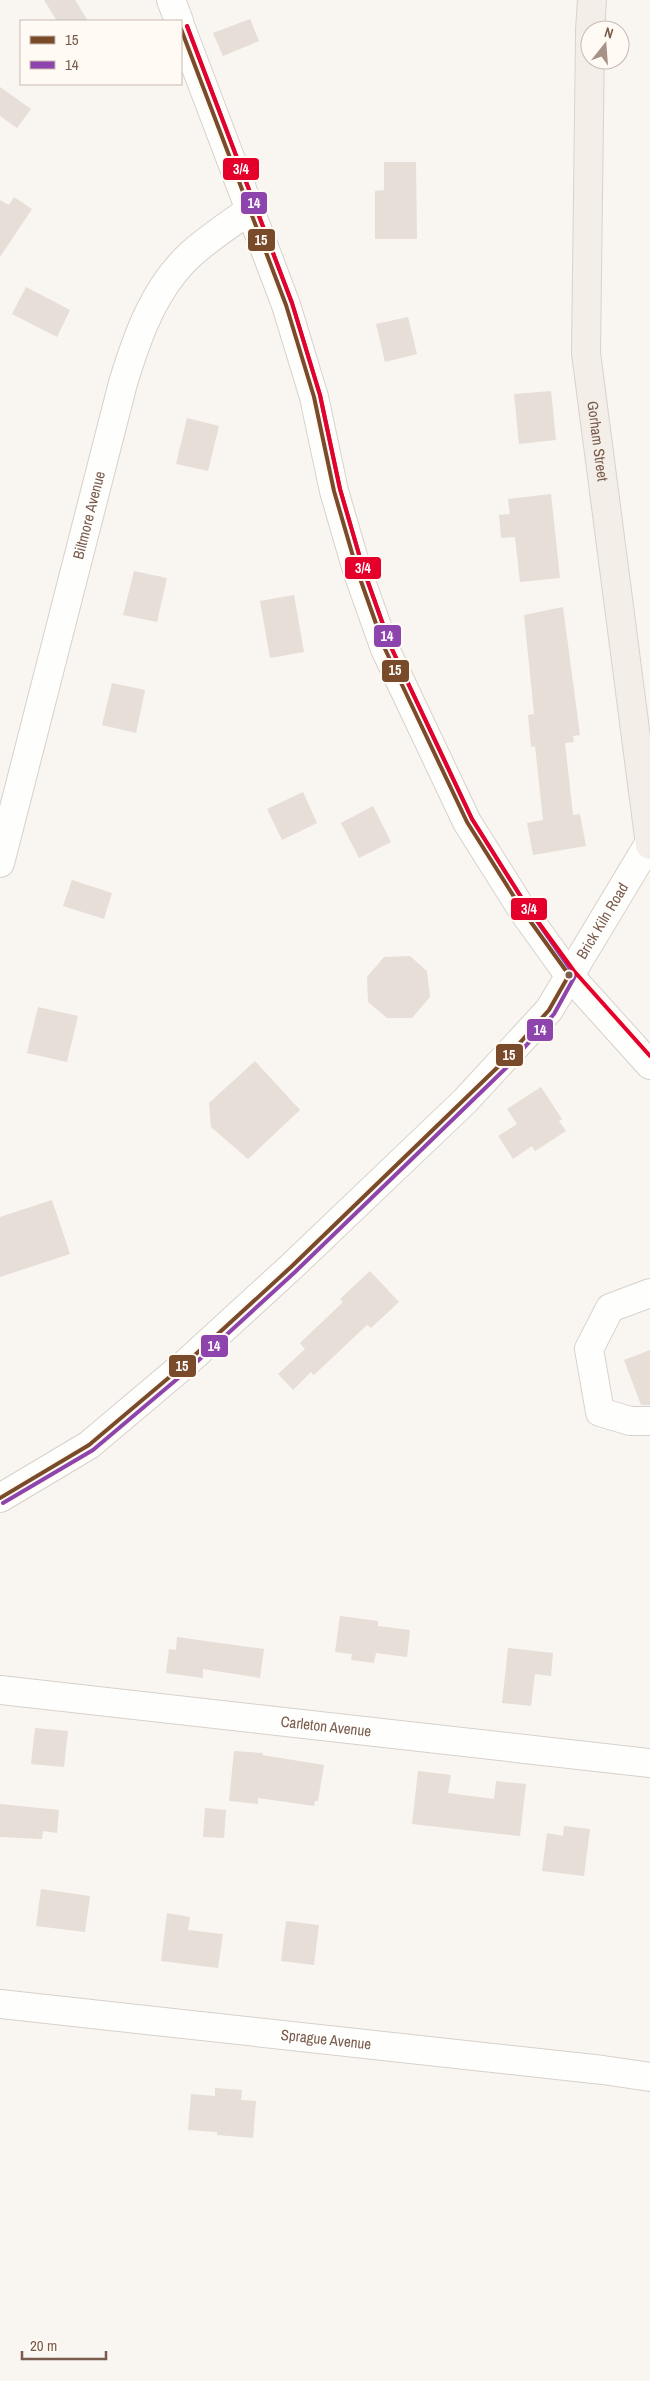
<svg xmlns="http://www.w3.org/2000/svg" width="650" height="2381" viewBox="0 0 650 2381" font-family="'Archivo Narrow',sans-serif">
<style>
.building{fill:#e6ded7}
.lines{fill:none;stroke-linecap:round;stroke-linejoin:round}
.minor-casing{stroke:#d7d1cb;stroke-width:30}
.major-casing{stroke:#dad1cc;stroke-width:30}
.minor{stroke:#fefefd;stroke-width:28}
.major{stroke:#f3eee8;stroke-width:28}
.bus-1-casing{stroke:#fffaf3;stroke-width:8}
.bus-2-casing{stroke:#fffaf3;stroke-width:8}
.bus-3-casing{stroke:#fffaf3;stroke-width:8}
.bus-1{stroke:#7a4b2a;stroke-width:4}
.bus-2{stroke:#8e44ad;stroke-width:4}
.bus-3{stroke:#e4002b;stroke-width:4}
.bus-dot{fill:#7a5c4d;stroke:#fffaf3;stroke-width:2}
.labels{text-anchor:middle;stroke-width:4;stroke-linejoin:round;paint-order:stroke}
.street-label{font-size:15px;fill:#7a5c4d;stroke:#fffaf3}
.line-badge{stroke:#fffaf3;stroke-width:2}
.badge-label{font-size:14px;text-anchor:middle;font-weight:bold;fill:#fff}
</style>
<rect width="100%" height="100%" fill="#f9f5f0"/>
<path class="building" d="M44,0H75L88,21H57Z
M250,19L259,41L223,56L213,33Z
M0,87L31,109L17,128L0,116Z
M384,162H416L417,239H375V191L384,190Z
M14,197L32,209L0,257V200L9,205Z
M26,287L70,310L57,337L12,314Z
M408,317L417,354L385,362L376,324Z
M551,391L556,440L519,444L514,394Z
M187,418L219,426L208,471L176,464Z
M551,494L560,578L520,582L515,537L501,538L499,515L510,514L508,499Z
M134,571L167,578L157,622L123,615Z
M294,595L304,652L270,658L260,601Z
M563,607L580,735L573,736L574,742L565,743L573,815L580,814L586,846L533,855L527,823L543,820L535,746L531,747L528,715L534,714L524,615Z
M112,683L145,690L136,733L102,725Z
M303,792L317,823L282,840L267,809Z
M373,806L391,842L359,858L341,823Z
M72,880L112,893L104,919L63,906Z
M410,956L427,971L430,997L412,1018H387L368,1002L367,977L384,957Z
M38,1007L78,1016L67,1062L27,1053Z
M255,1061L300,1110L248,1159L211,1127L209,1103Z
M541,1087L562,1119L559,1121L566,1131L535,1151L532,1146L513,1159L498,1136L517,1124L507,1109Z
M52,1200L70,1254L0,1277V1217Z
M370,1271L399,1302L371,1328L367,1325L314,1375L311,1372L293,1390L278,1374L305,1349L300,1343L343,1302L340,1299Z
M650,1350V1405H641L624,1360Z
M340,1616L378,1621V1626L410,1630L407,1657L376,1653L374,1663L351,1660L352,1654L335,1652Z
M177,1637L264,1649L260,1678L203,1669V1678L166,1673L169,1649L176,1650Z
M508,1648L553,1653L551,1676L535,1674L531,1706L502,1703Z
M35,1728L68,1731L64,1767L31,1764Z
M234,1751L263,1753L262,1755L324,1765L318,1801H315L314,1806L258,1798V1804L229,1801Z
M418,1771L451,1775L448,1793L494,1799L496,1781L526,1784L520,1836L412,1824Z
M0,1804L59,1810L57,1833L43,1831L42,1839L0,1837Z
M205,1808L226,1810L224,1838L203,1837Z
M564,1826L590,1829L584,1876L542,1871L547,1833L563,1836Z
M41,1889L90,1896L85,1932L36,1926Z
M167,1913L190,1917L188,1930L223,1934L218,1968L161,1961Z
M286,1921L319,1925L314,1965L281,1961Z
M215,2088L242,2090L241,2100L256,2101L253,2138L217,2135V2132L188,2130L191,2094L215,2096Z"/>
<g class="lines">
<g class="minor-casing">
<g id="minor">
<path d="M171,0L179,21"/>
<path d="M181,28L286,305L314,397L334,491L357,570L385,649L467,822L523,911L569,975L650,1065"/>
<path id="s1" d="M0,863L123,383C137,337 154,288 191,254C209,238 230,224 250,210"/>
<path d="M650,1293L610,1308L589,1349L600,1412L630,1421H650"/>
<path id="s2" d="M0,1498L89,1445L185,1364L291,1267L465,1101L549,1010L650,842"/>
<path id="s3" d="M0,1690L650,1763"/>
<path id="s4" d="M0,2004L603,2070L650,2077"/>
</g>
</g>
<g class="major-casing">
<g id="major">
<path d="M590,30L592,0"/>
<path id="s5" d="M590,36L586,353L650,845"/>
</g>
</g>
<use href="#minor" class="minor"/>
<use href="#major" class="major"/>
<g class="bus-1-casing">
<path id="bus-1" d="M0,1498L89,1445L185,1364L291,1267L502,1063L549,1010L569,975L523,911L467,822L385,649L357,570L334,491L314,397L286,305L181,29"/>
</g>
<g class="bus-2-casing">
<path id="bus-2" d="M3,1503L93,1450L189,1369L295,1272L507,1067L554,1014L575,976L528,908L472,819L391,647L363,568L340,489L320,395L292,303L187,26"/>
</g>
<g class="bus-3-casing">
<path id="bus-3" d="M187,26L292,303L320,395L340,489L363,568L391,647L472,819L528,908L574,971L650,1056"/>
</g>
<use href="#bus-1" class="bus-1"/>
<use href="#bus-2" class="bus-2"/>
<use href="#bus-3" class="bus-3"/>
</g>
<circle class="bus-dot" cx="569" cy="975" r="4.5"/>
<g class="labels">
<g class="street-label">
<text dy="5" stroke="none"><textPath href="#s5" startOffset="406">Gorham Street</textPath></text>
<text dy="5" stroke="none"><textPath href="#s1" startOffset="359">Biltmore Avenue</textPath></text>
<text dy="5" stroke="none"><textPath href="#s2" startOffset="841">Brick Kiln Road</textPath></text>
<text dy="5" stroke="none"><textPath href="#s3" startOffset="328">Carleton Avenue</textPath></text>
<text dy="5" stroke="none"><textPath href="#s4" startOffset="328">Sprague Avenue</textPath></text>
</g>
</g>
<g class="line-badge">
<rect x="222" y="157" width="38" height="24" rx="5" fill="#e4002b"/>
<rect x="240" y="191" width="28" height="24" rx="5" fill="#8e44ad"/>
<rect x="247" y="228" width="29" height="24" rx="5" fill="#7a4b2a"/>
<rect x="344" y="556" width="38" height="24" rx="5" fill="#e4002b"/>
<rect x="373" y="624" width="29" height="24" rx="5" fill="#8e44ad"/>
<rect x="381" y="659" width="29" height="24" rx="5" fill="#7a4b2a"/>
<rect x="510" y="897" width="38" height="24" rx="5" fill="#e4002b"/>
<rect x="526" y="1018" width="28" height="24" rx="5" fill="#8e44ad"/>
<rect x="495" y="1043" width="29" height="24" rx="5" fill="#7a4b2a"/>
<rect x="200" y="1334" width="29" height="24" rx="5" fill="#8e44ad"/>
<rect x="168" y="1354" width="29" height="24" rx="5" fill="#7a4b2a"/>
</g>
<g class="badge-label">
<text x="241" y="174">3/4</text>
<text x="254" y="208">14</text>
<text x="261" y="245">15</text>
<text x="363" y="573">3/4</text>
<text x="387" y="641">14</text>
<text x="395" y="675">15</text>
<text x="529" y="914">3/4</text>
<text x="540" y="1035">14</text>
<text x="509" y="1060">15</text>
<text x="214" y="1351">14</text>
<text x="182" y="1371">15</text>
</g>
<rect x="20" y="20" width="162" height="65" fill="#fffaf3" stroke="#cabbb1"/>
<rect x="30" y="36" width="25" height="8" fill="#7a4b2a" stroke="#cabbb1"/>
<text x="65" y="45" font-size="15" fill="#7a5c4d">15</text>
<rect x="30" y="61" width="25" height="8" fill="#8e44ad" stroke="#cabbb1"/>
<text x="65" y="70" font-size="15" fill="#7a5c4d">14</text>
<g transform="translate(605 45) rotate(17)"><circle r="24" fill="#fffaf3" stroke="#cabbb1"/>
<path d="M0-4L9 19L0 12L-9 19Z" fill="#a69286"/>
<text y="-8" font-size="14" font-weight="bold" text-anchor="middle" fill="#7a5c4d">N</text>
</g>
<path d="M22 2351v8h84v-8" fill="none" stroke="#7a5c4d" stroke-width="2.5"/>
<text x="30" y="2351" font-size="15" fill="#7a5c4d" stroke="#fffaf3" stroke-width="4" paint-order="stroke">20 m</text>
</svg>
